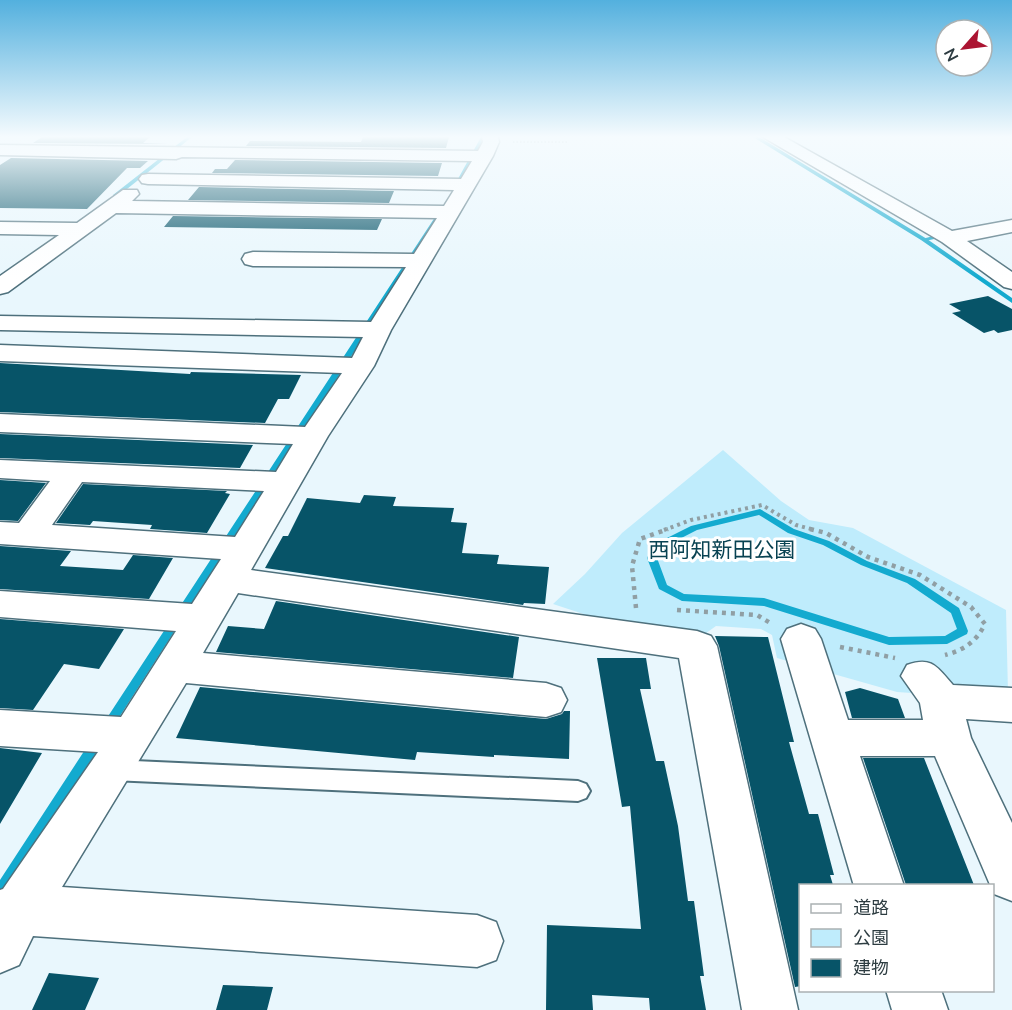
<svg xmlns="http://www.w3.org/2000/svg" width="1012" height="1010" viewBox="0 0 1012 1010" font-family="Mulish,'Noto Sans JP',sans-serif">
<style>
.green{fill:#bfecfc}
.water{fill:#13aacf}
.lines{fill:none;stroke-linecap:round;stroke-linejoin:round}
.stream{fill:#13aacf;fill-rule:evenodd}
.building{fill:#075468}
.lane-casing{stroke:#4e707c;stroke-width:4}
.street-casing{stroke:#4e707c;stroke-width:3}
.path-far2{stroke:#909fa4;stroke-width:2;stroke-dasharray:1.5 2;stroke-linecap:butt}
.path-far1{stroke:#909fa4;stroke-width:4;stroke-dasharray:3 4;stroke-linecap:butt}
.path{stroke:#909fa4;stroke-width:4.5;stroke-dasharray:4 5;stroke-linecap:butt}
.lane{fill:#fff;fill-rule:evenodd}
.street{fill:#fff;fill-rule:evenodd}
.labels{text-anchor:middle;stroke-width:6;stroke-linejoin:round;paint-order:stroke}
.park-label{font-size:21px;fill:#084252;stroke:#fff}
</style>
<rect width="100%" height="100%" fill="#e9f7fd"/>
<path class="green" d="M723,450L781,501L809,520L853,528L1006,610L1008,693L956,696L897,692L777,658L772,635L761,629L716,626L695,641L614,624L553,604L585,574L622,533Z"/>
<path class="water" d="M753,137H759L927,239L1012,298V303L921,240Z"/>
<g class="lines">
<path class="stream" d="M187,137H192L117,197H113V195Z
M481,137H485L459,188L454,189L453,188Z
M439,211L444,212L111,730L107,732L103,730L101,727L103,724Z
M941,234L943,235V237L925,241L922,239Z
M760,509L794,529L829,541L867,561L915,579L959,608L968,631L967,634L947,644L889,645L764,606L682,601L659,589L647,558L653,545L691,526ZM759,515L788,533L823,545L861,565L907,583L951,613L957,629L945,636L889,637L764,598L684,594L667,585L657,558L660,549L697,530Z
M96,738L100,739L102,743L100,747L5,897L0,899V880L92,739Z"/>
</g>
<path class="building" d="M42,137H150L143,143L168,144L33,143Z
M363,137H449L446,148L246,146L250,141L361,142Z
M11,158L148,161L140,168H127L87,209L0,208V165Z
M235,160L442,163L438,176L212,173L215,169H227Z
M199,187L394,191L389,203L188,200Z
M173,216L382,219L377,230L164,227Z
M988,296L1012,309V330L998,333L994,330L984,333L952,313L961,311L949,304Z
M0,363L190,374L191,372L301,375L289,399H278L265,423L0,412Z
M0,434L253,445L240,468L0,458Z
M0,480L46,483L18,521L0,520Z
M83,484L227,491L225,493L230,494L207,533L150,529L152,525L93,521L90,525L56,523Z
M364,495L396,497L393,506L454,508L451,522L467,523L462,553L499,555L497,564L549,567L545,604L524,603L523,605L265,568L283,536H288L307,498L360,503Z
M0,546L71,551L60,566L123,570L133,555L173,558L149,599L0,589Z
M276,601L519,637L513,678L216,652L228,626L264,629Z
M0,619L124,629L99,669L64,664L33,710L0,708Z
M715,636L768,637L794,742H789L809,814H818L834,875H830L833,885H801V986L795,987L719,646Z
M597,658H646L651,689H640L656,761H664L678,826L688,901H694L704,976H700L706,1010H650L649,998L592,995L593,1010H546L547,925L641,929L630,806L622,807Z
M200,687L546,719L562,714L564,711H570L569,759L494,755V757L417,752L415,760L176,738Z
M860,688L898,699L905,718H852L845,692Z
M0,748L42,753L0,824Z
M863,758H924L974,885H906Z
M49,973L99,978L85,1010H32Z
M223,985L273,987L267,1010H216Z"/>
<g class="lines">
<g class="lane-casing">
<path id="lane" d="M112,760L578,781L586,784L590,791L586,798L578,801L112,780L104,777L101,770L104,763Z"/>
</g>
<g class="street-casing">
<path id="street" d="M482,137H498L499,142L493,156L391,330L374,366L328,436L251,570L697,631L711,636L717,646L798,1010H742L679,658L238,593L203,653L546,683L561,688L567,700L561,712L546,717L186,683L62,887L477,915L496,922L503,941L496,960L477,967L33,936L19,965L0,973V890L3,889L98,752L0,746V710L121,717L176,631L0,617V591L192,604L221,559L0,544V522L19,523L50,481L0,478V460L276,472L293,444L0,432V414L305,427L342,373L0,361V345L352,358L363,337L0,330V316L371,322L406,267L253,266L245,264L242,259L245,254L253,252L414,254L437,218L116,213L8,292L0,294V276L59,235L0,234V222L77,223L123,190H137L139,194L132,201L444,206L454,190L148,184L142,183L139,179L142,175L148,174L461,179L472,161L182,157L176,159L0,155V145L478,151L483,142ZM82,482L264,491L235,537L52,525Z
M763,137H784L952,231L1012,220V232L967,241L1012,272V289L1004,287L942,242Z
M801,624L815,629L821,639L848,720H923L920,703L901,676L907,665C932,656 937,667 953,685L1012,688V722L966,719L971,738L1012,823V901L994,894L935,756H860L904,886H854L781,639L787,629Z
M886,990H941L948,1010H892Z"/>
</g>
<path class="path-far2" d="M513,142H568"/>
<path class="path-far1" d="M664,530L691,520L762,505L796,525L815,530"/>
<path class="path" d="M810,529L826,533L868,557L920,575L971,607L985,624C976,642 964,650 945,655
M636,608L632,566L640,539L668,529
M677,610L757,615L772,624
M840,647L895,658"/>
<use href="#lane" class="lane"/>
<use href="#street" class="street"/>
</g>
<linearGradient id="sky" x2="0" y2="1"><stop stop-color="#53b0de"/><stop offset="0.49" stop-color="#f5fbfe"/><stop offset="1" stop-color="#f5fbfe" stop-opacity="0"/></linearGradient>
<rect width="1012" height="279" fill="url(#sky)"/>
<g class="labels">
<g class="park-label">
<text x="722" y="557">西阿知新田公園</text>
</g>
</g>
<rect x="799" y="884" width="195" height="108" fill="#ffffff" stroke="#abb1b3" stroke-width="1.5"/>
<rect x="811" y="904" width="30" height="9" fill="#ffffff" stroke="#abb1b3" stroke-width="1.5"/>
<text x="853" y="914" font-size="18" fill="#2d3c41">道路</text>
<rect x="811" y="929" width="30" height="18" fill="#bfecfc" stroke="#abb1b3" stroke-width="1.5"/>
<text x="853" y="944" font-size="18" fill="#2d3c41">公園</text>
<rect x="811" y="959" width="30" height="18" fill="#075468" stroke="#abb1b3" stroke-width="1.5"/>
<text x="853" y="974" font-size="18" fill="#2d3c41">建物</text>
<g transform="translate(964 48) rotate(242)"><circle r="28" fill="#ffffff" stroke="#abb1b3" stroke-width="1.5"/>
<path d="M0-4.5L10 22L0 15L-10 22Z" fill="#ab1432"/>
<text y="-9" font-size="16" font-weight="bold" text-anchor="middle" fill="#2d3c41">N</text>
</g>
</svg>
